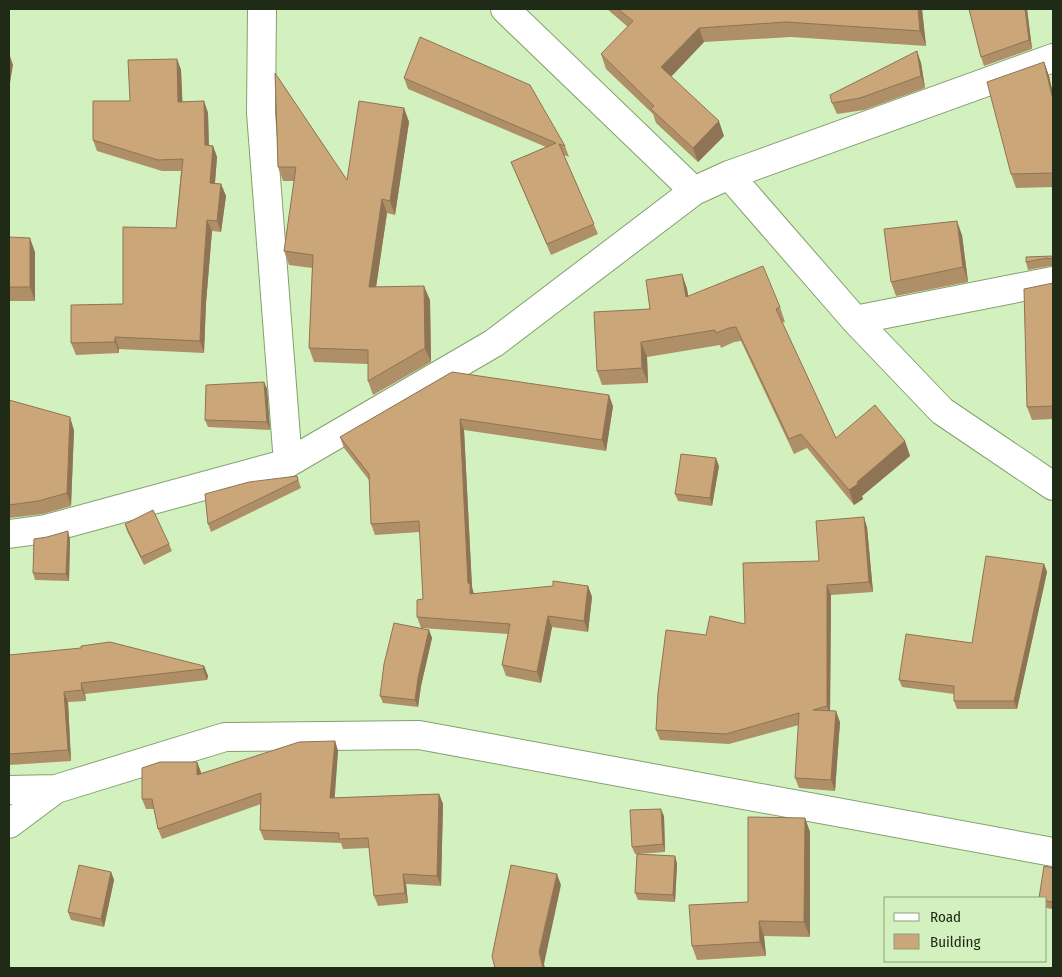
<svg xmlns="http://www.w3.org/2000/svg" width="1062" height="977" viewBox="0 0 1062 977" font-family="'Fira Sans Condensed',sans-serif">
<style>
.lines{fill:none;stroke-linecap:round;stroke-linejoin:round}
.minor-casing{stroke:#84a06f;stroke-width:30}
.minor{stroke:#fff;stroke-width:28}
.wall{fill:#af8f67}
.shaded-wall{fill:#8e7454}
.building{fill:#cba678;stroke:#8e7454}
</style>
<rect width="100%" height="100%" fill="#d3f1be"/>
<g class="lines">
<g class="minor-casing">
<path id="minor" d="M262,9L261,113L288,463
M505,9L694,191L729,175L855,320L942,411L1053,486
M729,175L1053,58
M855,320L1053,281
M9,534L46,529L288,463L494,343L694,191
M9,790L56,789L225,737L419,735L1053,852
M9,824L56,789"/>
</g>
<use href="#minor" class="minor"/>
</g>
<path class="wall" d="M607,9H922L926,46L791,37L704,42L671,77L724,136L698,162L656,123L653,114L606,69L601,54L628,27Z
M969,9H1027L1032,49L984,66L981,57Z
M917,51L921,63L925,88L864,110L837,114L832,103Z
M177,59L181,70L182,102L204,101L208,113L209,146H213L217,157L215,183L221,184L226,196L221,232L212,231L206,303L204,353L119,349V353L76,355L71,343L123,304L176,228L181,171H162L97,151L93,140L130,101Z
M1044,62L1049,76L1053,94V187L1016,188L1011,174Z
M275,73L347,180L404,108L409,122L395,215L387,213L376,287L430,300L431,362L373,395L368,381V364L314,362L309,348L312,268L289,265L284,251L294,181H283L278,167Z
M404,78L565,146L569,157L564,155L598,234L551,255L511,162L546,147L408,89Z
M962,235L968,282L896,296L891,282Z
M9,237L35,252V301H9Z
M1053,256V266H1050L1028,270L1026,262Z
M682,274L687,289L688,296L780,307L785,322L782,323L836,438L905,441L910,456L862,496L863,499L854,505L807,448L794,454L741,341L734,342L721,348L720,345L647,357L648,383L602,385L597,371L650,309Z
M1053,283V419L1032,420L1027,407Z
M452,372L613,406L606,451L464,430L472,587L474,594L588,586L592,597L588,632L552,627L541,683L506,676L502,665L508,634L421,628L417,617L423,599L420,532L375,535L371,524L369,480L344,448L340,437Z
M264,382L267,389L270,430L208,427L205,420Z
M9,400L74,430L71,506L43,514L9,518Z
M719,466L712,506L678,501L675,494Z
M297,476L301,488L211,532L208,524Z
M125,524L169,544L172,551L144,565L127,531Z
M867,527L873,592L831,595L830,711L840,722L835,791L799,788L795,778L799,725L729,744L660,740L656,730L706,635L745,624L819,561Z
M70,539L69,581L35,580L33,573Z
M1044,564L1047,572L1017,709H957L954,701V694L902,687L899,680L972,643Z
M429,630L432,638L421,686L418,707L383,703L380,696Z
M9,655L204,666L208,676L207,680L85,694L86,701L68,702L71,761L9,765Z
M335,741L338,751L334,798L439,794L443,804L441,886L406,884L408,903L378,906L374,896L369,848L343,849L341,843L264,840L260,830L261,804L162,839L158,829L154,809H146L142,799L197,762L201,773Z
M664,816L665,852L638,854L675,856L677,864L675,902L638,900L635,893L637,854H635L632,847Z
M805,818L810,832V937L764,936L766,956L697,960L692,946L748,902Z
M1053,868V909L1046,908V898Z
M111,872L114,880L104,927L71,920L68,912Z"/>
<path class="shaded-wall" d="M918,9H922L926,46L920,31Z
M1025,9H1027L1032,49L1029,40Z
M699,28L704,42L666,82L661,67Z
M917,51L921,63L925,88L921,76Z
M9,53L13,65L9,89Z
M177,59L181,70L183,113L178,102Z
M1044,62L1049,76L1053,94V100Z
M204,101L208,113L209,157L205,145Z
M404,108L409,122L395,215L390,201Z
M719,121L724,136L698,162L693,148Z
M213,146L217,157L214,194L210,183Z
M221,184L226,196L221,232L217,221Z
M382,199L387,213L374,301L369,287Z
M207,220L212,231L206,303L204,353L200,341L202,292Z
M957,221L962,235L968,282L963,267Z
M30,238L35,252V301L30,287Z
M682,274L687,289L691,311L686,297Z
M424,286L430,300L431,362L425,348Z
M115,337L119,349V353L115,342Z
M641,342L647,357L648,383L642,368Z
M264,382L267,389L270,430L267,422Z
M609,395L613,406L606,451L602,440Z
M70,417L74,430L71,506L67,493Z
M460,419L464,430L472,587L474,595L470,594L468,583Z
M905,441L910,456L862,496L863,499L854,505L849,490L857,482Z
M716,458L719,466L712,506L710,498Z
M864,517L867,527L873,592L869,582Z
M68,531L70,539L69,581L66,574Z
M1044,564L1047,572L1017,709L1014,701Z
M827,585L831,595L830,716L827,706Z
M588,586L592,597L588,632L584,621Z
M548,616L552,627L541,683L537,672Z
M429,630L432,638L421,686L418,707L415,700L418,678Z
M204,666L208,676L207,680L203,669Z
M81,683L85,694L86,701L82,690Z
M64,692L68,702L71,761L68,750Z
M836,711L840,722L835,791L831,780Z
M335,741L338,751L334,808L330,798Z
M197,762L201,772L200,785L197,775Z
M439,794L443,804L441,886L437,876Z
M661,809L664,816L665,852L663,844Z
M805,818L810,832V937L804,922Z
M675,856L677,864L675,902L673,895Z
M111,872L114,880L104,927L101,919Z
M403,874L406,884L408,903L405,893Z
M557,874L561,885L544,964L545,968H543L539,952Z
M759,921L764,936L766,956L760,942Z"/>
<path class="building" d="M618,9H918L920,31L786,22L699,28L661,67L719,121L693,148L651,109L654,106L601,54L633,21Z
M969,9H1025L1029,40L981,57Z
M420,37L530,85L565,146L559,144L594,224L547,244L511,162L556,143L404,78Z
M917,51L921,76L860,98L832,103L830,95Z
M177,59L178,102L204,101L205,145L213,146L210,183L221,184L217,221L207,220L202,292L200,341L115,337V342L71,343V305L123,304V227L176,228L183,159L158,160L93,140V101H130L128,60Z
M1044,62L1053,100V173L1011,174L987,82Z
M275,73L347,180L359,101L404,108L390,201L382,199L369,287L424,286L425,348L368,381V350L309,348L313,255L284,251L296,167H278Z
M957,221L963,267L891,282L884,229Z
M9,237L30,238V287H9Z
M1053,256V259L1047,258L1026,262V257Z
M763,266L780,307L776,309L836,438L875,405L905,441L857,482L858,484L849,490L801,434L789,439L736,327L729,328L716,333L715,330L641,342L642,368L597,371L594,312L650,309L646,280L682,274L686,297Z
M1053,283V406L1027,407L1024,289Z
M452,372L609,395L602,440L460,419L468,583L470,584V594L553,586V581L588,586L584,621L548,616L537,672L502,665L510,624L417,617V600L423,599L419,521L371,524L369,474L340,437Z
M264,382L267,422L205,420L206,385Z
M9,400L70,417L67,493L38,501L9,505Z
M681,454L716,458L710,498L675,494Z
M297,476L298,480L208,524L205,494L249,482Z
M153,510L169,544L141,557L125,524Z
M864,517L869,582L827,585V706L813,710L836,711L831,780L795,778L799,713L726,734L656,730L658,693L666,630L706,635L710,616L745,624L743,563L819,561L816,521Z
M68,531L66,574L33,573L34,539L47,537Z
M986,556L1044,564L1014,701H954V686L899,680L906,634L972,643Z
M394,623L429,630L418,678L415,700L380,696L384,664Z
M110,642L204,666L203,669L81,683L82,690L64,692L68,750L9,754V655L81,648V646Z
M335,741L330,798L439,794L437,876L403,874L405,893L374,896L368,838L339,839V833L260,830L261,793L158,829L152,799H142V768L160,762H197V775L299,742Z
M661,809L663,844L632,847L630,810Z
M748,817L805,818L804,922L759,921L760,942L692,946L689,905L748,902Z
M637,854L675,856L673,895L635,893Z
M79,865L111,872L101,919L68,912Z
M511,865L557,874L539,952L543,968H495L492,956Z
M1044,866L1053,868V902L1046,901V898H1039Z"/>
<rect width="1062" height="977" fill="none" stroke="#202b17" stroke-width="20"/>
<rect x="884" y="897" width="162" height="65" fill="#d3f1be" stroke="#8ba27b"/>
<rect x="894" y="913" width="25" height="8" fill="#ffffff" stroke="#8ba27b"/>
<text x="930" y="922" font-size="15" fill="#202b17">Road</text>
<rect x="894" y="934" width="25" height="15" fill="#cba678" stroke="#8ba27b"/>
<text x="930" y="947" font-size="15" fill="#202b17">Building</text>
</svg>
